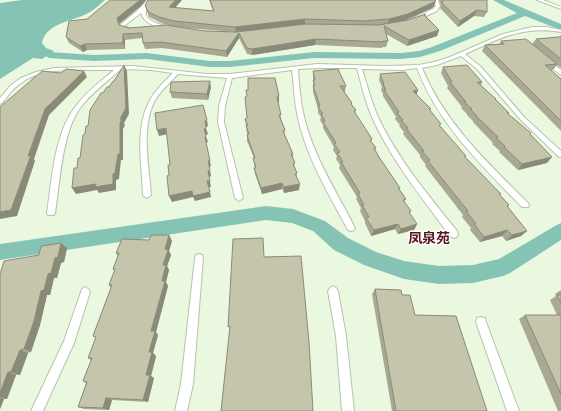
<svg xmlns="http://www.w3.org/2000/svg" width="561" height="411" viewBox="0 0 561 411" font-family="'PT Sans','Noto Sans SC',sans-serif">
<style>
.water{fill:#85c4b4}
.lines{fill:none;stroke-linecap:round;stroke-linejoin:round}
.canal{fill:#85c4b4;fill-rule:evenodd}
.service-casing{stroke:#b6c3ab;stroke-width:2}
.service{fill:#fff;fill-rule:evenodd}
.wall{fill:#a9a993}
.shaded-wall{fill:#8a8a78}
.building{fill:#c5c5ab;stroke:#8a8a78}
.labels{text-anchor:middle;stroke-width:3;stroke-linejoin:round;paint-order:stroke}
.quarter-label{font-size:14px;font-weight:bold;fill:#59131e;stroke:#fff}
</style>
<rect width="100%" height="100%" fill="#eaf8df"/>
<path class="water" d="M22,0H105C100,4 95,9 90,12C76,21 46,22 42,43L46,48L54,51L42,59L33,58L0,79V3Z"/>
<g class="lines">
<path class="canal" d="M493,0H504L561,24V30L525,16L440,51L420,57L401,59L314,58L230,67H210L147,59L94,61L49,58L44,55L49,52L94,55L147,53L210,61H230L314,52L401,53L419,51L432,47L517,13Z
M266,206L293,209L325,221L348,238L376,252L404,261L439,266L473,265L499,259L555,226L561,223V240L510,273L503,276L473,283L439,284L404,279L364,265L334,250L313,231L292,223L266,220L0,260V244Z"/>
<g class="service-casing">
<path id="service" d="M147,0H151C137,19 153,23 170,27V29C159,29 144,24 141,13L124,26L133,30V32L121,29L120,25L137,11Z
M434,0H438L440,6L437,11L417,20H413V18L433,9L436,6Z
M537,0H543L561,7V9Z
M532,27H547L561,30V32C522,25 499,39 465,54L481,67L524,117L561,151V157H559L520,119L477,69L461,56L437,65L422,68C444,122 487,162 528,203L529,205L528,207H522C481,165 438,124 417,68L402,70L362,69C367,85 371,100 377,115C397,158 428,195 457,231L458,234L457,237L454,238L451,237C422,198 391,160 371,115C365,100 361,84 357,68H317L298,69C299,84 300,98 303,112C312,155 336,190 355,228L354,230L351,231L348,230C328,193 305,155 297,113C294,98 294,84 292,70L232,78L225,106L224,122L243,198L239,201L235,198L218,122L219,106L227,78L178,74C170,83 160,91 154,102C141,129 149,166 151,195L147,198L143,195C142,166 135,131 148,104C153,92 164,82 173,73L151,70L121,69C107,82 91,93 80,108C62,133 60,182 55,213L54,215H48L47,213C52,180 54,133 76,106C86,92 101,81 114,70C85,71 45,65 21,83C13,88 8,96 2,103L0,104V98L11,85L21,78L36,72L54,68L133,66L207,74H230L317,64L385,66L419,65L434,62L450,57L503,34Z
M544,60H548L561,70V75L544,62Z
M199,254L202,255L203,258L193,384L187,411H175L181,384L195,258L196,255Z
M333,286L336,288L338,291L346,336L354,411H342L336,336L328,291L330,288Z
M85,287L88,289L90,292L74,343L43,411H31L64,341L82,289Z
M481,317L485,318L486,322L519,411H507L476,322L477,318Z"/>
</g>
<use href="#service" class="service"/>
</g>
<path class="wall" d="M148,0H182L175,8L213,11L209,0H436L434,6L432,8L406,20L397,22L408,20L425,15L439,30L437,36L407,46L386,34L388,41L386,47H382V48L315,45L252,55L247,54L239,38L227,57L162,48L145,49L143,43L142,38L125,40V49L87,50L83,52L69,43L66,37L87,19L142,5L119,24V25L129,28L235,32L175,27L161,23L149,17L145,5Z
M439,0H487V12L484,17L474,16L458,27L440,8L441,5Z
M561,36V68L557,65L553,70H551L561,79V131L482,51L485,45L499,44L501,41L532,44L536,39L559,37Z
M443,67L482,82L481,86L509,113L508,114L531,135L547,163L518,170L499,152L500,151L492,144L493,143L473,122V121L467,115V114L461,108L462,107L447,88L448,86L441,73Z
M313,71L346,86L345,92H344L352,103V105L356,110L355,113L372,139L371,142L376,148L375,150L379,157L406,199L404,202L410,214L417,224L414,230L398,234L395,229L371,236L365,223V221L360,211L361,208L356,199L357,197L339,168L340,165L336,159L337,156L333,150L334,147L323,128V125L320,120L321,117L318,113V109L313,92Z
M380,74L418,90L416,94L430,111L440,126L465,157L509,205L508,207L527,231L521,236L506,241L502,236L480,242L470,230L471,228L462,217L463,215L425,166L426,165L420,157V155L403,134L404,132L399,126L400,125L395,119L396,117L383,96V94L381,90L382,87L379,80Z
M211,87L208,100L172,98L170,92Z
M245,97L279,102H278L281,119L285,130L284,135L293,154V158L295,168L297,173V178L299,190L284,193L282,189L262,194L255,174L254,168H255L254,164L253,158H254L247,141V134L245,119L247,118Z
M169,235L172,241L169,251L171,255L167,266L169,270L166,282L168,286L156,332L158,335L153,353L156,356L151,376L154,378L148,402L112,400L109,410L84,409L78,407L86,383L83,381L91,360L88,358L96,338L93,336L111,288L109,285L115,271L113,269L118,256L116,253L149,240Z
M67,248L64,262L61,263L57,278H54L50,295H47L40,325L31,352L28,353L20,375H16L7,399H4L0,409V274L39,255Z
M375,289L402,295L415,315L487,411H392L372,294Z
M561,290V411H558L519,319L525,315H557L550,300L556,296L555,294Z"/>
<path class="shaded-wall" d="M140,0H146L142,5L119,24L121,30L117,18Z
M176,0H182L170,13L169,7Z
M436,0L434,6L432,8L406,20L388,25L389,19Z
M477,10L474,16L458,27L460,21Z
M305,19V25L236,32L235,27Z
M439,30L437,36L407,46L409,40Z
M239,33V38L227,57L226,51Z
M123,34L125,40V49L123,43Z
M316,39L315,45L252,55V49Z
M85,44L87,50L83,52L80,46Z
M124,65L127,71L129,114L124,123L125,125L123,129V160H121L119,179L116,180V190L99,193L97,190L76,194L72,188L113,174L120,119Z
M84,71L87,77L49,115L34,159L35,161L17,216L0,219V212L28,156L45,109Z
M210,81L211,87L208,100L207,94Z
M418,90L416,96L413,91Z
M279,96V102L277,103V97Z
M207,120L208,126L206,127L205,121Z
M166,128L168,134L159,136L157,130Z
M206,128L208,134L206,135L204,129Z
M206,136L208,142L206,143L211,166L209,167L208,161L205,137Z
M552,157L547,163L518,170L522,164Z
M210,170L211,176L209,177L211,187H209L211,197L195,201L193,197L172,202L169,196L207,181L208,171Z
M282,183V189L262,194L261,188Z
M300,184L299,190L284,193V187Z
M398,224L395,229L371,236L374,230Z
M417,224L414,230L398,234L401,229Z
M507,230L502,236L480,242L484,237Z
M527,231L521,236L506,241L512,235Z
M169,235L172,241L169,251L171,255L167,266L169,270L166,282L168,286L156,332L158,335L153,353L156,356L151,376L154,378L148,402L143,400L151,331L162,281L165,249Z
M61,243L67,248L64,262L61,263L57,278H54L50,295H47L40,325L31,352L24,349L41,291Z
M20,350L28,353L20,375L11,372Z
M8,372L16,375L7,399L0,397V393Z
M0,398L4,399L0,409Z
M106,398L112,400L109,410L103,408Z"/>
<path class="building" d="M110,0H140L117,18L119,25L129,28L166,25L205,31L236,32L306,24L379,25L408,20L426,14L424,15L439,30L409,40L384,26L388,41H383V42L316,39L252,49L247,48L239,33L226,51L160,42L143,43L142,33L123,34V43L85,44L80,46L66,37L69,21L87,19Z
M148,0H176L169,7L214,11L210,0H436L434,2L408,14L389,19L363,21L305,19L235,27L174,21L159,17L148,12L145,5Z
M443,0H487V12L477,10L460,21L442,3Z
M561,36V59L536,39L559,37Z
M526,39L557,64L545,65L561,79V121L485,45L504,44L501,41Z
M124,65L126,108L120,119H122L120,123V154H118L115,173L113,174V184L95,187L96,184L72,188L74,168H77L78,158H80L83,135L85,134L86,126H88L90,110L101,93H103L107,87H109L113,81H114Z
M467,65L482,82H477L496,99H495L509,113H507L531,133L530,134L552,157L522,164L504,147L505,146L496,138L498,137L476,116H477L470,109H472L464,102H466L450,82H452L443,67Z
M66,69L84,71L45,109L28,156L31,155L11,210L0,212V107L42,71L61,73Z
M338,69L346,86H340L352,103L351,104L356,110L354,111L372,139L370,140L376,148H374L379,157L400,188H398L406,199L403,200L411,211L409,212L417,224L401,229L398,224L374,230L366,218L369,217L362,205H364L358,194L360,193L341,162H343L337,153L340,152L334,144L336,143L323,122L325,121L321,114H323L318,107L320,106L313,86H315L313,80H315L313,71Z
M405,72L418,90L413,91L431,109H429L441,124L439,125L466,156H464L501,194H499L509,205L507,206L527,231L512,235L507,230L484,237L474,224H476L466,211H468L428,161L430,160L422,151H424L406,128H408L401,120H403L397,113L399,112L384,90H386L383,84H384L380,74Z
M248,78H275L279,96L277,97L281,115H279L285,130L283,131L293,154H291L295,163L293,164L297,173L295,174L300,184L284,187L282,183L261,188L254,168H256L253,158H255L247,135L249,134L246,126H248L245,119L247,118L245,97L247,96L246,90H248Z
M210,81L207,94L170,92L171,82Z
M203,105L207,120L205,121L206,128L204,129L206,136L205,137L210,161H208L210,170L208,171L210,181H207L210,192L193,196L192,191L169,196L167,176L169,175L168,165H170L166,128L157,130L155,113Z
M151,235H169L165,249L168,250L163,265H166L162,281H165L151,331H155L149,352H152L146,375H150L143,400L106,398L103,408L78,407L87,382L83,381L92,358H88L96,337L93,336L112,285H109L115,269H113L119,253H116L122,239L149,240Z
M263,238L264,257L301,256L309,342L313,411H221L230,326L228,327L233,239Z
M61,243L58,257L55,258L51,273L48,274L44,290L41,291L34,321L24,349L20,350L11,372H8L0,393V274L4,261L39,255L41,246Z
M375,289L401,290L402,295H410L415,315L456,316L487,411H396Z
M557,295H561V303Z
M525,315H561V394Z"/>
<g class="labels">
<g class="quarter-label">
<text x="429" y="243">凤泉苑</text>
</g>
</g>
</svg>
